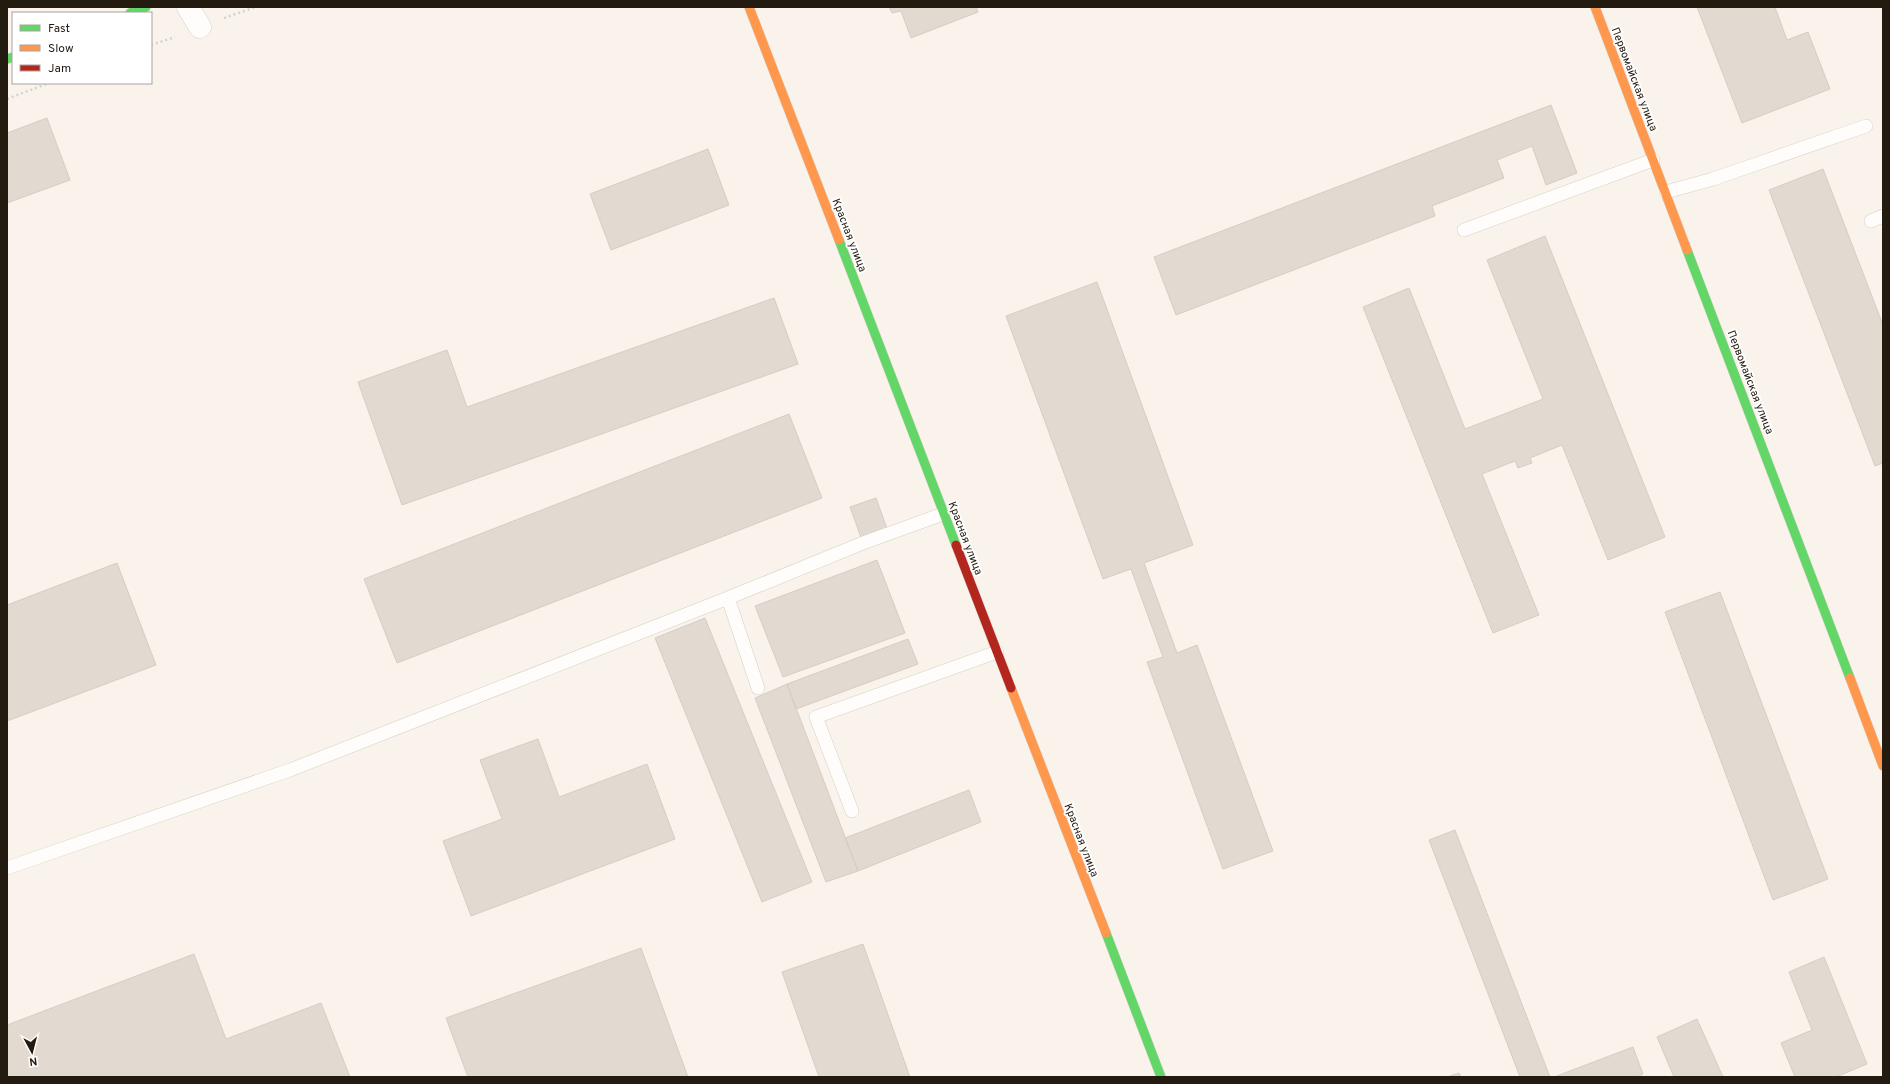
<svg xmlns="http://www.w3.org/2000/svg" width="1890" height="1084" viewBox="0 0 1890 1084" font-family="Overpass,sans-serif">
<style>
.building{fill:#e2d9d1;stroke:#d5cdc6}
.lines{fill:none;stroke-linecap:round;stroke-linejoin:round}
.lane-casing{stroke:#d8d0c7;stroke-width:14}
.street-casing{stroke:#d8d0c7;stroke-width:23}
.fast-casing{stroke:#d8d0c7;stroke-width:10}
.slow-casing{stroke:#d8d0c7;stroke-width:10}
.jam-casing{stroke:#d8d0c7;stroke-width:10}
.path{stroke:#d5d2cf;stroke-width:2.5;stroke-dasharray:2 3;stroke-linecap:butt}
.lane{stroke:#fefdfc;stroke-width:13}
.street{stroke:#fefdfc;stroke-width:22}
.fast{stroke:#63d668;stroke-width:9}
.slow{stroke:#ff974d;stroke-width:9}
.jam{stroke:#b3261e;stroke-width:9}
.labels{text-anchor:middle;stroke-width:3.5;stroke-linejoin:round;paint-order:stroke}
.street-label{font-size:11px;fill:#241b10;stroke:#fff}
</style>
<rect width="100%" height="100%" fill="#f9f3ec"/>
<path class="building" d="M889,7H976L978,12L911,38L901,11L892,13Z
M1697,7H1775L1787,40L1808,32L1830,89L1742,123Z
M1551,105L1577,173L1546,185L1532,146L1497,160L1504,178L1432,206L1435,216L1176,315L1154,257Z
M47,118L70,180L7,203V133Z
M708,149L729,205L611,250L590,194Z
M1823,169L1883,325V463L1875,466L1769,190Z
M1545,236L1665,537L1608,560L1562,445L1530,458L1532,463L1518,468L1515,461L1482,474L1539,615L1493,633L1363,307L1409,288L1465,429L1543,399L1487,260Z
M1097,282L1193,545L1144,563L1177,653L1197,645L1273,851L1223,869L1147,662L1163,657L1131,569L1103,579L1006,316Z
M774,298L798,364L402,505L358,382L447,350L467,407Z
M789,414L822,498L397,663L364,579Z
M876,498L889,534L863,543L850,507Z
M877,560L905,633L783,677L755,606Z
M117,563L156,665L7,721V605Z
M1720,592L1828,879L1773,900L1665,612Z
M705,618L812,882L762,902L655,638Z
M908,639L918,664L796,709L787,684Z
M787,684L858,871L826,882L755,698Z
M538,739L559,797L647,764L675,839L471,916L443,841L502,819L480,760Z
M969,790L981,822L858,871L845,838Z
M1455,830L1550,1077H1520L1429,840Z
M863,944L910,1077H819L782,972Z
M641,948L688,1077H468L446,1018Z
M194,954L226,1039L321,1003L350,1077H7V1025Z
M1824,957L1867,1064L1836,1077H1795L1781,1043L1812,1030L1789,972Z
M1697,1019L1723,1077H1674L1657,1037Z
M1633,1047L1643,1074L1637,1077H1554Z
M1459,1073L1461,1077H1447Z"/>
<g class="lines">
<g class="lane-casing">
<path id="lane" d="M1666,192L1713,179L1866,126
M1871,221L1883,216
M1464,230L1653,160
M758,688L728,598L863,543L943,514
M852,811L816,717L997,652
M7,868L290,770L728,598"/>
</g>
<g class="street-casing">
<path id="street" d="M188,7L200,27"/>
</g>
<g class="fast-casing">
<path id="fast" d="M130,13L146,7
M7,59L13,57
M839,240L956,545
M1687,250L1850,678
M1106,933L1161,1077"/>
</g>
<g class="slow-casing">
<path id="slow" d="M749,7L839,240
M1595,7L1687,250
M1850,678L1883,766
M1011,688L1106,933"/>
</g>
<g class="jam-casing">
<path id="jam" d="M956,545L1011,688"/>
</g>
<path class="path" d="M224,18L256,7
M151,45L175,37
M7,99L49,83"/>
<use href="#lane" class="lane"/>
<use href="#street" class="street"/>
<use href="#fast" class="fast"/>
<use href="#slow" class="slow"/>
<use href="#jam" class="jam"/>
</g>
<g class="labels">
<g class="street-label">
<text transform="translate(1635 79) rotate(69)" y="4">Первомайская улица</text>
<text transform="translate(850 235) rotate(69)" y="4">Красная улица</text>
<text transform="translate(1751 382) rotate(69)" y="4">Первомайская улица</text>
<text transform="translate(966 538) rotate(69)" y="4">Красная улица</text>
<text transform="translate(1082 840) rotate(69)" y="4">Красная улица</text>
</g>
</g>
<rect width="1890" height="1084" fill="none" stroke="#241b10" stroke-width="16"/>
<rect x="12" y="12" width="140" height="72" fill="#ffffff" stroke="#a7a49f"/>
<rect x="20" y="25" width="20" height="6" fill="#63d668" stroke="#a7a49f"/>
<text x="48" y="32" font-size="12" fill="#241b10">Fast</text>
<rect x="20" y="45" width="20" height="6" fill="#ff974d" stroke="#a7a49f"/>
<text x="48" y="52" font-size="12" fill="#241b10">Slow</text>
<rect x="20" y="65" width="20" height="6" fill="#b3261e" stroke="#a7a49f"/>
<text x="48" y="72" font-size="12" fill="#241b10">Jam</text>
<g transform="translate(32 1052) rotate(173)" stroke="#ffffff" stroke-width="3" paint-order="stroke">
<path d="M0-3L7 15L0 10L-7 15Z" fill="#241b10"/>
<text y="-6" font-size="11" font-weight="bold" text-anchor="middle" fill="#241b10">N</text>
</g>
</svg>
